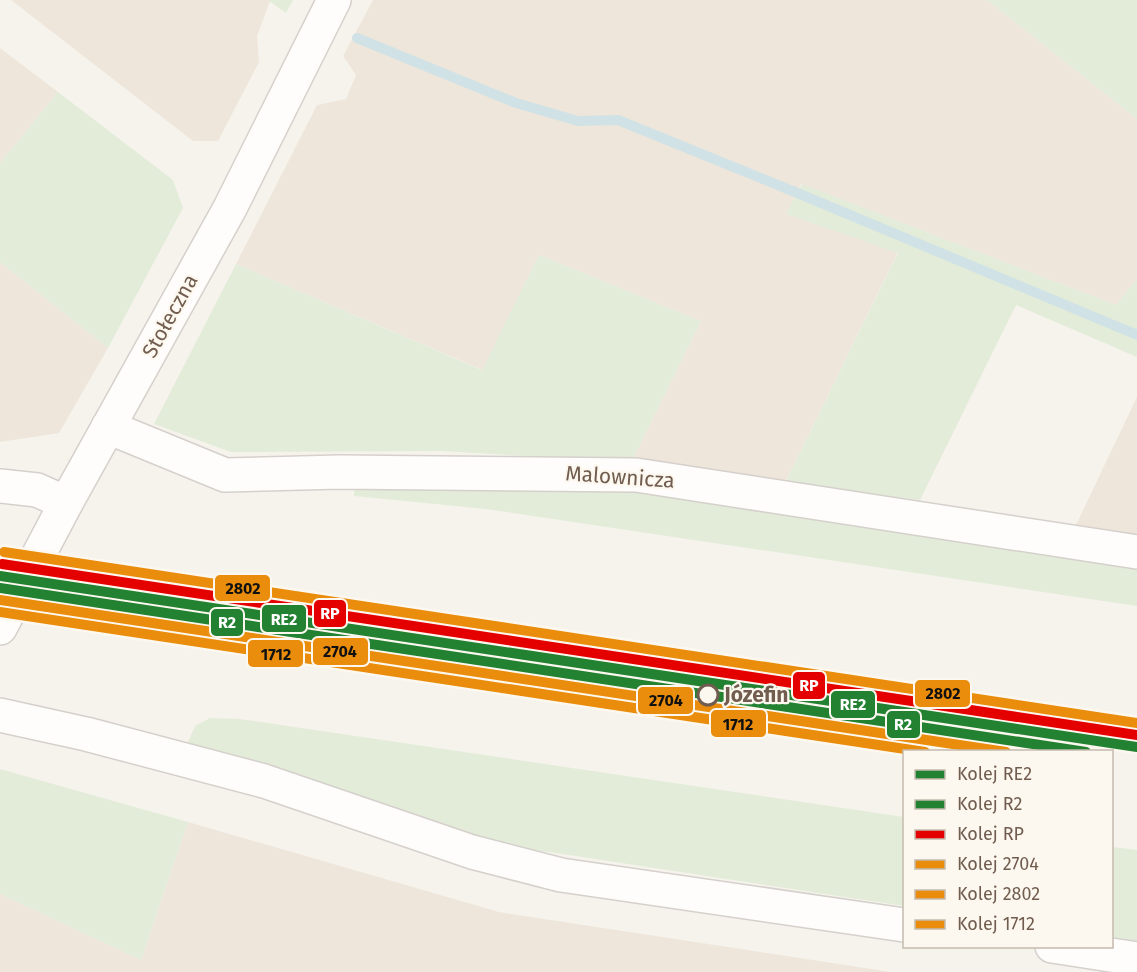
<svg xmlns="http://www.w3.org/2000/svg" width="1137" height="972" viewBox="0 0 1137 972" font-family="'Fira Sans',sans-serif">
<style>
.residential{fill:#eee6db}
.green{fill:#e3ecd9}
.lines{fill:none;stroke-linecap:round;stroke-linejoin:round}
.stream{stroke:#d0e2e5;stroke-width:10}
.street-casing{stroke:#d5d0cb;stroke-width:36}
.secondary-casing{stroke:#d6d0cb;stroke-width:36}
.street{stroke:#fefdfc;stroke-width:33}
.secondary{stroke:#fefdfc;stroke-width:33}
.rail-1-casing{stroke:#fdf8ef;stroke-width:15}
.rail-2-casing{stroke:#fdf8ef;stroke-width:15}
.rail-3-casing{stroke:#fdf8ef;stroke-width:15}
.rail-4-casing{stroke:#fdf8ef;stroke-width:15}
.rail-5-casing{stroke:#fdf8ef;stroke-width:15}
.rail-6-casing{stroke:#fdf8ef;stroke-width:15}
.rail-1{stroke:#238132;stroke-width:10}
.rail-2{stroke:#238132;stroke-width:10}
.rail-3{stroke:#e50000;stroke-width:10}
.rail-4{stroke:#ea8d0c;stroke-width:10}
.rail-5{stroke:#ea8d0c;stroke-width:10}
.rail-6{stroke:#ea8d0c;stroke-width:10}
.stop-dot{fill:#fdf8ef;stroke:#715d4f;stroke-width:3}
.labels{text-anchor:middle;stroke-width:4.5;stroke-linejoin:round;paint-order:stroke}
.street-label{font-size:21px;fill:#715d4f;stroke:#fdf8ef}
.stop-label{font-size:21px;font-weight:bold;fill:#715d4f;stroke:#fdf8ef;text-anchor:start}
.line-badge{stroke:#fdf8ef;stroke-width:2}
.badge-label{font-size:16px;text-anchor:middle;font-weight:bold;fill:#fff}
.pale-badge-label{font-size:16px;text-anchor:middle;font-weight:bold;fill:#111}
</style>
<rect width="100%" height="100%" fill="#f6f3ed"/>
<path class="residential" d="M11,0H268L270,1L257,36L259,62L218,141H193Z
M373,0H987L1137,119V279L1116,305L801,184L787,214L898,252L785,483L634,457L701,321L539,255L483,370L236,264L317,105L346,99L356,75L343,56Z
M0,48L58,92L0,163Z
M0,262L108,348L59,433L0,442Z
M1137,397V536L1075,527Z
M188,822L499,912L891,972H0V894L141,960Z"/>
<path class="green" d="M268,0H293L286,13Z
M987,0H1137V119Z
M58,92L173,180L183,208L108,348L0,262V163Z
M802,184L1116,305L1137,279V357L1016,305L920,500L785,483L898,253L786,214Z
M539,255L701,321L634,457L575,459L441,451L231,452L154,424L236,264L482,370Z
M355,479L600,487L1137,568V606L486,509L354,496Z
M210,718L240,719L904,817V906L503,845L185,749L195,726Z
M0,769L188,822L141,960L0,894Z
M1112,847L1137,850V941L1112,937Z"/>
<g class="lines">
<path class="stream" d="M357,38L516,103L578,121L618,120L795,192L1137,335"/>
<g class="street-casing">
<path id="street" d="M108,427L225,475L339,472L636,475L1137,552
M0,486L37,490L66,503
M0,715L86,734L264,781L472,852L561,875L904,925
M1052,946L1137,959"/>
</g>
<g class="secondary-casing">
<path id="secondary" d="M0,628L66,503L230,208L334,0"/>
</g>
<use href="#street" class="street"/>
<use href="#secondary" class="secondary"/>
<g class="rail-1-casing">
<path id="rail-1" d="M0,576L1137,747"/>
</g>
<g class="rail-2-casing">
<path id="rail-2" d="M0,588L1086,752"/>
</g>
<g class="rail-3-casing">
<path id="rail-3" d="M2,564L1137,735"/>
</g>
<g class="rail-4-casing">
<path id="rail-4" d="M0,600L1006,752"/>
</g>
<g class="rail-5-casing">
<path id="rail-5" d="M4,552L1137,723"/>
</g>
<g class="rail-6-casing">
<path id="rail-6" d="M0,612L925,752"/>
</g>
<use href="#rail-1" class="rail-1"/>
<use href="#rail-2" class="rail-2"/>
<use href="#rail-3" class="rail-3"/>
<use href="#rail-4" class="rail-4"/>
<use href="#rail-5" class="rail-5"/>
<use href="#rail-6" class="rail-6"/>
</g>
<circle class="stop-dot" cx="708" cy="695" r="10"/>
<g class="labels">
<g class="street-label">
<text transform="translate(170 316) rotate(-61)" y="7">Stołeczna</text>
<text transform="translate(620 477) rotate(4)" y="7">Malownicza</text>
</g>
<g class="stop-label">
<text x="724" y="702">Józefin</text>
</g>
</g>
<g class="line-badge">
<rect x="214" y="574" width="57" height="28" rx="6" fill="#ea8d0c"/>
<rect x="313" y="599" width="34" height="29" rx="6" fill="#e50000"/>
<rect x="261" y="604" width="46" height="29" rx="6" fill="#238132"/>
<rect x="210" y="608" width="34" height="29" rx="6" fill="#238132"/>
<rect x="312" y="637" width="57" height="29" rx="6" fill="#ea8d0c"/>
<rect x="247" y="639" width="57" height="29" rx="6" fill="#ea8d0c"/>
<rect x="792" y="671" width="34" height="29" rx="6" fill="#e50000"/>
<rect x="914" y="679" width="57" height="29" rx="6" fill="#ea8d0c"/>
<rect x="637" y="686" width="57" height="29" rx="6" fill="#ea8d0c"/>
<rect x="830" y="690" width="46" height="29" rx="6" fill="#238132"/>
<rect x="710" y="709" width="57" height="29" rx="6" fill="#ea8d0c"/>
<rect x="886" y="710" width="35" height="29" rx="6" fill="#238132"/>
</g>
<g class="badge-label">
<text x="330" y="619">RP</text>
<text x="284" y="625">RE2</text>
<text x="227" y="628">R2</text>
<text x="809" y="691">RP</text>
<text x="853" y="710">RE2</text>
<text x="903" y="730">R2</text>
</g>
<g class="pale-badge-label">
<text x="243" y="594">2802</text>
<text x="340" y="657">2704</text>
<text x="276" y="660">1712</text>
<text x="943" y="699">2802</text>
<text x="666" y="706">2704</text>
<text x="738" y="730">1712</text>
</g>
<rect x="903" y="750" width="210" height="198" fill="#fdf8ef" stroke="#c5baaf" stroke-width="1.5"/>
<rect x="915" y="770" width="30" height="9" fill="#238132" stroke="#c5baaf" stroke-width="1.5"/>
<text x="957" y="780" font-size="18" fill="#715d4f">Kolej RE2</text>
<rect x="915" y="800" width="30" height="9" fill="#238132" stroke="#c5baaf" stroke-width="1.5"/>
<text x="957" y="810" font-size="18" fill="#715d4f">Kolej R2</text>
<rect x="915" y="830" width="30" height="9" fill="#e50000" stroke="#c5baaf" stroke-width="1.5"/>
<text x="957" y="840" font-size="18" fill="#715d4f">Kolej RP</text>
<rect x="915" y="860" width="30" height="9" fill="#ea8d0c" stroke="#c5baaf" stroke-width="1.5"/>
<text x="957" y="870" font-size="18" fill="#715d4f">Kolej 2704</text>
<rect x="915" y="890" width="30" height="9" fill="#ea8d0c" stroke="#c5baaf" stroke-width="1.5"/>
<text x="957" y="900" font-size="18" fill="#715d4f">Kolej 2802</text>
<rect x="915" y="920" width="30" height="9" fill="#ea8d0c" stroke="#c5baaf" stroke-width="1.5"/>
<text x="957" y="930" font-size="18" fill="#715d4f">Kolej 1712</text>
</svg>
